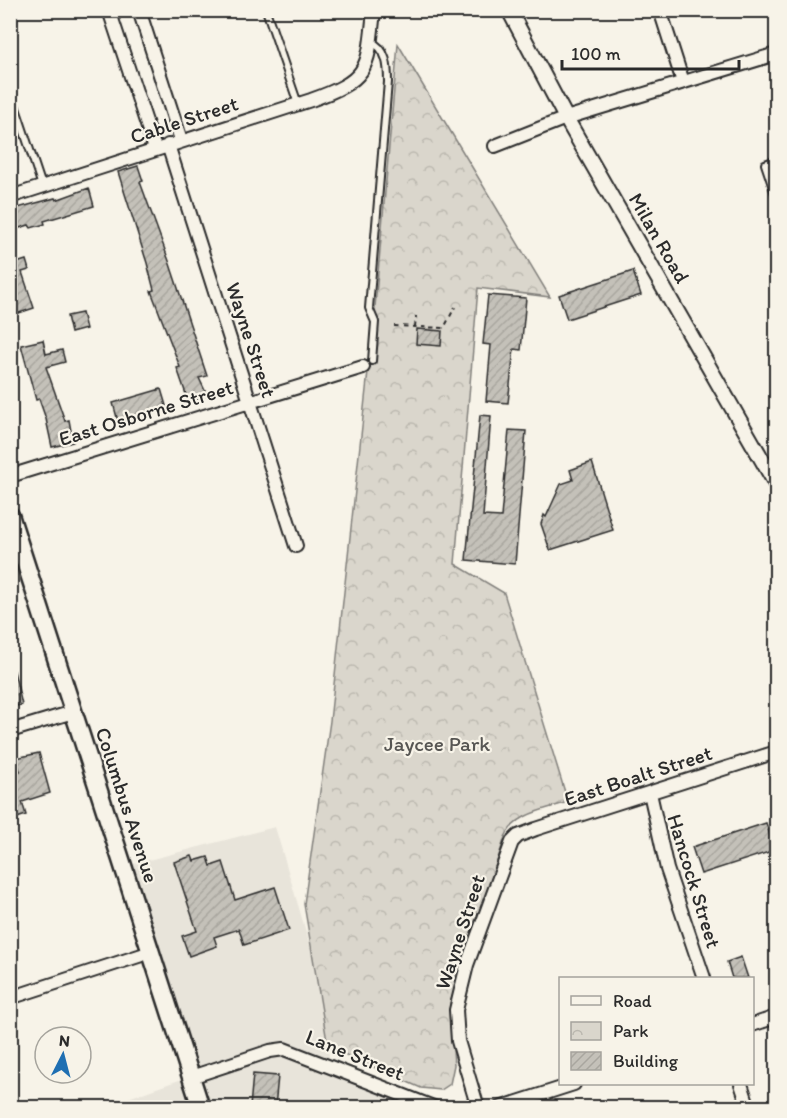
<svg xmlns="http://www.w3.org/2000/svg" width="787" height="1118" viewBox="0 0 787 1118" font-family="Itim,sans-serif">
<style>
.built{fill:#e8e4da}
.park{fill:url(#park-crowns);stroke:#82807c;stroke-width:1.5}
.building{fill:url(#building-hatch);stroke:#2b2b2b;stroke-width:1.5}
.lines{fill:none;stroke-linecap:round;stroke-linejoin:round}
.service-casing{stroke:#2b2b2b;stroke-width:10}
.minor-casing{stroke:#2b2b2b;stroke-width:16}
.tertiary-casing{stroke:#2b2b2b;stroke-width:18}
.secondary-casing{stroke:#2b2b2b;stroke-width:21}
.path{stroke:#2b2b2b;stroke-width:2;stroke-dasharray:4.5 4.5;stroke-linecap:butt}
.service{stroke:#f7f3e8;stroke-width:6}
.minor{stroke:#f7f3e8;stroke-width:12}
.tertiary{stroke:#f7f3e8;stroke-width:14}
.secondary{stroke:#f7f3e8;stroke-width:16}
.labels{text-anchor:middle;stroke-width:4.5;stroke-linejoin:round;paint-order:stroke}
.street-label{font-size:21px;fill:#2b2b2b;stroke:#f7f3e8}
.park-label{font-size:21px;fill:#575653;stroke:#f7f3e8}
</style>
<defs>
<pattern id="park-crowns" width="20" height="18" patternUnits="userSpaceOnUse" patternTransform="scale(1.5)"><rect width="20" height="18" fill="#dad6cc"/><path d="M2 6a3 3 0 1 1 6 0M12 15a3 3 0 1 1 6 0" fill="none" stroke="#bbb8af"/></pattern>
<pattern id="building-hatch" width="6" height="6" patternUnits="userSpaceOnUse" patternTransform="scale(1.5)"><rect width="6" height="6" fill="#c4c1b9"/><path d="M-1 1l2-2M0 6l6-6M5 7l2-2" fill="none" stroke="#a9a69f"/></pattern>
</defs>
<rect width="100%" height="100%" fill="#f7f3e8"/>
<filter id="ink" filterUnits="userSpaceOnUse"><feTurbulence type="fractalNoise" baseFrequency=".0167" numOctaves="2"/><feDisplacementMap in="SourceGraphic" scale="12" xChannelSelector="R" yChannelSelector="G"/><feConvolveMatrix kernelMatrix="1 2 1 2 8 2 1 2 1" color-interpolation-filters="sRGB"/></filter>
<g filter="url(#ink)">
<path class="built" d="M275,827L314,959L332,1075L411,1107L100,1108L185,1078L122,867Z"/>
<path class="park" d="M398,44L550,297L478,288L455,564L504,593L568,802C544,810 516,813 505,837L450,1003L454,1065L450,1084L441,1090L421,1088L328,1047L304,904L330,721L375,307Z"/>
<path class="building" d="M138,166L143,181L140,182L169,261L207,376L199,378L207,395L189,403L177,368L180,367L151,291L154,290L147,263L118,172Z
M89,188L94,206L44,221L45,224L31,228L29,225L10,231V210L55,198L56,200Z
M26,260L29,270L22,272L34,308L10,316V265Z
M633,271L641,295L567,319L559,295Z
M488,295L526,298L521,350L514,349L508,403L486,401L491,345L483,344Z
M82,313L86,329L71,333L67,316Z
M417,329L442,331L441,346L416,344Z
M43,340L46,354L62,350L65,362L46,367L65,421L69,420L73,442L52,447L46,419L39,399L36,400L21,345Z
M161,389L167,409L119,425L113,403Z
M480,415L491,416L483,516L501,517L509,430L526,431L515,564L466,560Z
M592,462L613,530L550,550L541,524L544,515L546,517L561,484L573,480L570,470Z
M14,671L22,705L10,707V672Z
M39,753L50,793L22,802L26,815L14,819L10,806V773L20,771L16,758Z
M766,823L775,850L701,874L692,847Z
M192,856L194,861L208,857L211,866L223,862L235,900L275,887L289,930L244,945L239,929L214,937L217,946L189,956L182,936L197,931L174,862Z
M741,957L748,978H732L727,962Z
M253,1074L278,1076L275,1107H250Z"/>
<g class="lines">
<g class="service-casing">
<path id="service" d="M266,10L298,104
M371,42C387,48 388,67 388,82L369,308L375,322L372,361
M10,90L42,186
M776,160L765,164L776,197"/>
</g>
<g class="minor-casing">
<path id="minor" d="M109,10L155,149
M139,10L181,140
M660,10L683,82
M168,145L296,546
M495,146L566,118L776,54
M10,197L311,100C370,79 368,69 374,10
M10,476L363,367
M10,731L73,712
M650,793L667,869L704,978
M10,998L151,952
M752,1025L776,1017
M191,1077L270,1051L284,1049L436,1108
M741,1084L749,1108
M478,1108L458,1041L456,1010L467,965L512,842L518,836L536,829L776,752
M499,1108L574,1084"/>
</g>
<g class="tertiary-casing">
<path id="tertiary" d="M509,10L566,118L776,484"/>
</g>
<g class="secondary-casing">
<path id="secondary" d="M10,515L201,1108"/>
</g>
<path class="path" d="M394,326L444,328L455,307
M415,327L416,316"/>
<use href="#service" class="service"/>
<use href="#minor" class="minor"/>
<use href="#tertiary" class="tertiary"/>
<use href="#secondary" class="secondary"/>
</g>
</g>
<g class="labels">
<g class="street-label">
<text transform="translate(184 120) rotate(-18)" y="7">Cable Street</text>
<text transform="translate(659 238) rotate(60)" y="7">Milan Road</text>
<text transform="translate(251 340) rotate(72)" y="7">Wayne Street</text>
<text transform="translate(146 413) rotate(-17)" y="7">East Osborne Street</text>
<text transform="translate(638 776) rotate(-18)" y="7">East Boalt Street</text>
<text transform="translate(127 805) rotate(72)" y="7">Columbus Avenue</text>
<text transform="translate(694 881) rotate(73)" y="7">Hancock Street</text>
<text transform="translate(460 932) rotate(-72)" y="7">Wayne Street</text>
<text transform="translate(355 1055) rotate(22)" y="7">Lane Street</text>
</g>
<g class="park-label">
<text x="437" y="751">Jaycee Park</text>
</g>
</g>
<rect width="787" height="1118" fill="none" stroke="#f7f3e8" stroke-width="36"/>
<rect x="18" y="18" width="751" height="1082" fill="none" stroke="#2b2b2b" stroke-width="2" filter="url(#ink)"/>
<rect x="559" y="977" width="195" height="108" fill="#f7f3e8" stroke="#a5a39c" stroke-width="1.5"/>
<rect x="571" y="996" width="30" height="9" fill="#f7f3e8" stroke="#a5a39c" stroke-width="1.5"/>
<text x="613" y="1007" font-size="18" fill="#2b2b2b">Road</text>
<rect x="571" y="1022" width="30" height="18" fill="url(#park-crowns)" stroke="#a5a39c" stroke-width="1.5"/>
<text x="613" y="1037" font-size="18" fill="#2b2b2b">Park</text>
<rect x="571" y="1052" width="30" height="18" fill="url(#building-hatch)" stroke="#a5a39c" stroke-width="1.5"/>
<text x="613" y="1067" font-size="18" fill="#2b2b2b">Building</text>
<g transform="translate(63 1055) rotate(6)"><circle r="28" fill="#f7f3e8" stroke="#a5a39c" stroke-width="1.5"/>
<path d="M0-4.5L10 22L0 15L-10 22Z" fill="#1f6fb2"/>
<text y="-9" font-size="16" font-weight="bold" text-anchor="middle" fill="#2b2b2b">N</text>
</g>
<path d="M562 60v9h177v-9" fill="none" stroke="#2b2b2b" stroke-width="3"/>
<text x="571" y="60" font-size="18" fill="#2b2b2b" stroke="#f7f3e8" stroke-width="4.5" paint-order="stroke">100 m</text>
</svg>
